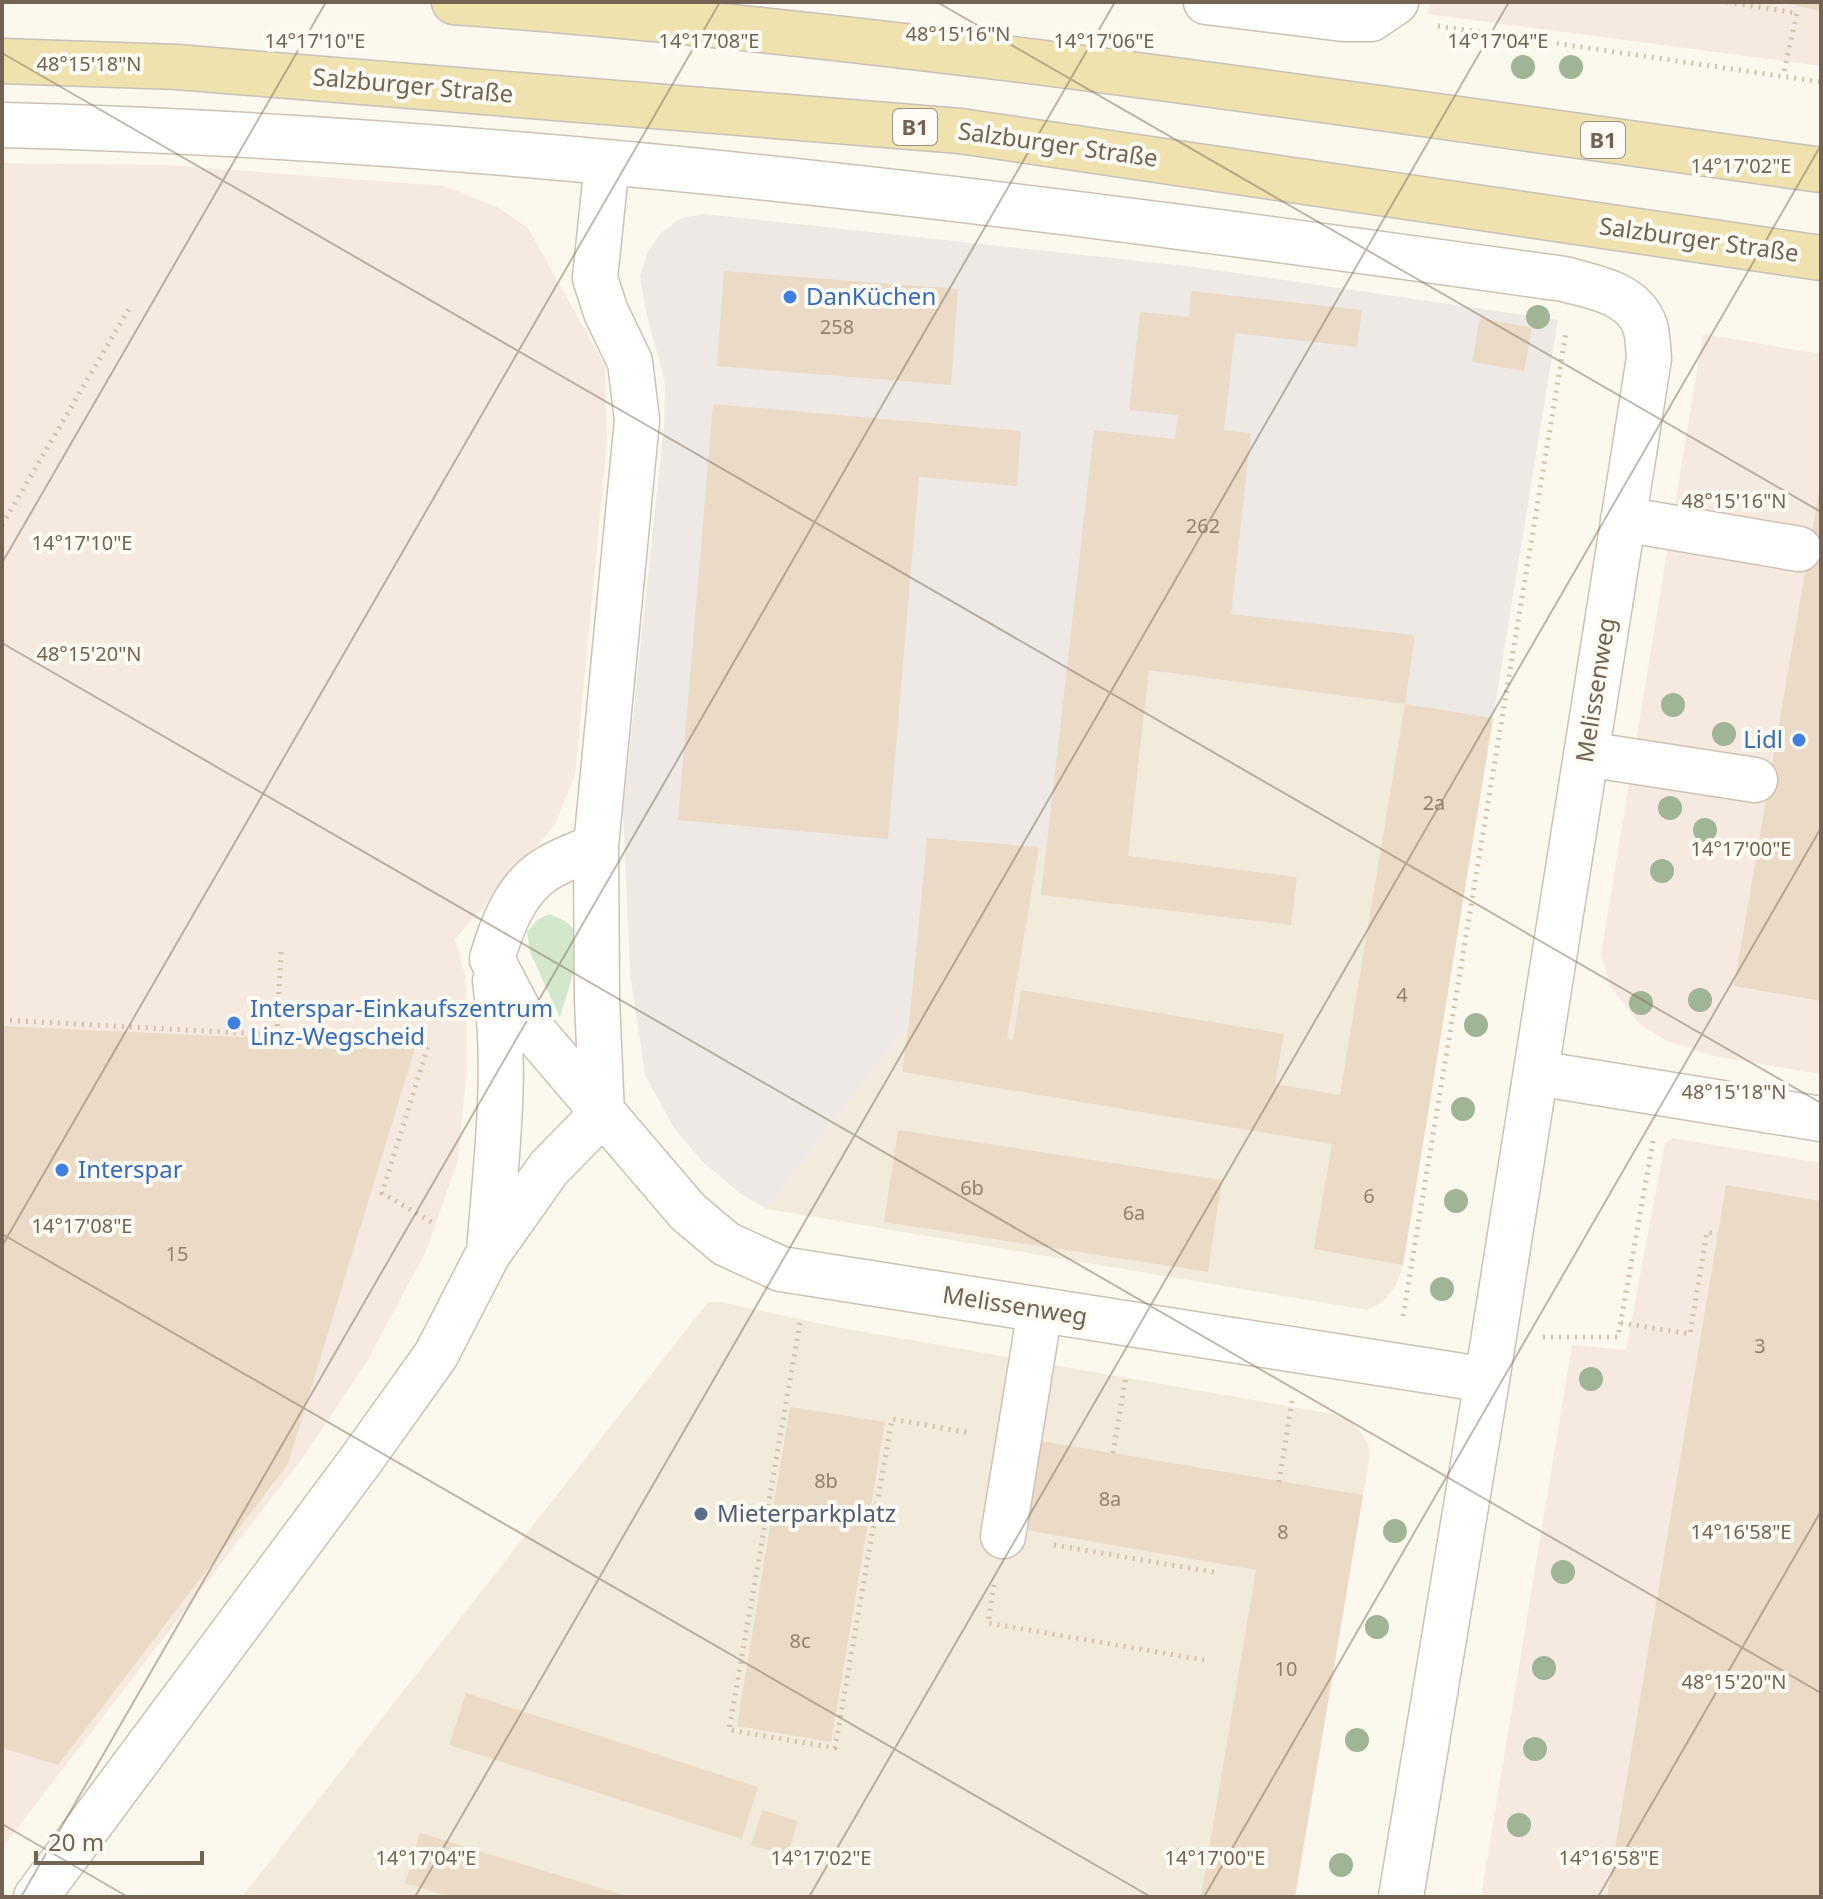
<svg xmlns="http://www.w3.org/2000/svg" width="1823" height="1899" viewBox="0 0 1823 1899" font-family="'Noto Sans',sans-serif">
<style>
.residential{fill:#f2ebdc}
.commercial{fill:#f6eae0}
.industrial{fill:#edeae5}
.green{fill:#d3e7cc}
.building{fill:#ebdac6}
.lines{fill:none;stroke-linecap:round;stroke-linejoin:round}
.minor-casing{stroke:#ccc2b4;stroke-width:47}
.major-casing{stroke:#c7c1ba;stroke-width:47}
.path{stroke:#d2c0ab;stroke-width:5;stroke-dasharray:2 6;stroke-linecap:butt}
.minor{stroke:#fff;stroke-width:44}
.major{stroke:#f0e2af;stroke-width:44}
.tree{fill:#a0b496}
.ticks{fill:none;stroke:#746352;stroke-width:2;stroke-opacity:0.45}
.shop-dot{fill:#3f7fe0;stroke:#fdfbf3;stroke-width:3}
.service-dot{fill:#5c6f8a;stroke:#fdfbf3;stroke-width:3}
.labels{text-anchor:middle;stroke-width:8;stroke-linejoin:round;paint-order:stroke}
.number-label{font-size:20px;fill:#92816f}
.shield{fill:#fdfbf3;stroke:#9d9182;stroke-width:2}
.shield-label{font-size:22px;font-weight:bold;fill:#746352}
.street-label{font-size:24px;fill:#746352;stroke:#fdfbf3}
.shop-label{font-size:24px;fill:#366cbe;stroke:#fdfbf3;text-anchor:start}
.service-label{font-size:24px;fill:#4e5e75;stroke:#fdfbf3;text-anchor:start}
.ticks-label{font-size:20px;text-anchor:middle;fill:#746352;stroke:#fdfbf3;stroke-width:8;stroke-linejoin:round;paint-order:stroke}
</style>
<rect width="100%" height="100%" fill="#fbf8ed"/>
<path class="residential" d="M1149,670L1405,704L1493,718L1403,1265L1396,1285L1384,1301L1367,1310L767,1209L909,1023L927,838L1048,847Z
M708,1302H721L836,1327L1333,1414L1350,1421L1360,1431L1369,1446V1460L1295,1897H242Z"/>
<path class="commercial" d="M1431,2H1821V66L1427,14Z
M2,163L166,165L444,186L497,207L528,228L605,366L607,442L575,775L554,826L455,939L466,978L467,1068L458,1160L426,1251L366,1363L304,1456L2,1848Z
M1703,334L1821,354V1074L1713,1056L1665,1040L1639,1023L1610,986L1601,954Z
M1672,1138L1821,1163V1897H1481L1572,1345L1626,1350L1665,1143Z"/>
<path class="industrial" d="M705,214L1194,267L1558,320L1493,718L1405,704L1149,671L1128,856L1048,847L927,839L909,1023L767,1209L741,1194L702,1161L674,1128L645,1075L630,973L623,810L664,426L665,383L645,308L640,276L647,253L661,233L681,218Z"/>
<path class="green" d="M549,914C559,918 569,921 575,932C584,949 565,998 560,1018L530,952L527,932L537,920Z"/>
<path class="building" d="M1784,2H1821V11L1784,3Z
M724,271L958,289L951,385L717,366Z
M1191,291L1362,310L1357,347L1235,333L1224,430L1251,433L1231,614L1415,635L1405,704L1493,718L1403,1265L1314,1249L1332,1144L902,1072L909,1023L927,838L1039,847L1007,1039L1013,1040L1021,990L1284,1034L1275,1084L1340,1095L1405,704L1149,670L1128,856L1297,877L1291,925L1041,895L1094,430L1175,439L1178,415L1129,410L1140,312L1189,317Z
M1480,318L1532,328L1524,371L1472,362Z
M713,404L1021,431L1017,486L919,477L888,839L678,820Z
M1819,491L1821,492V1001L1734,986Z
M2,1026L416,1045L288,1464L58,1765L2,1748Z
M898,1130L1222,1180L1208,1272L884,1222Z
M1726,1185L1821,1201V1897H1607Z
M790,1407L885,1422L831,1742L737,1726Z
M1035,1440L1363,1495L1295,1897H1201L1256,1570L1020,1529Z
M466,1693L758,1787L742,1839L449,1745Z
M762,1810L798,1821L787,1856L751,1845Z
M420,1833L627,1896V1897H451L405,1883Z"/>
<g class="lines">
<g class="minor-casing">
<path id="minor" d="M1206,2L1343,19H1371L1396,2
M2,125C526,138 1046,207 1564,279C1593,287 1634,293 1645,326C1648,336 1648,348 1649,358L1487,1380L1401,1897
M1623,519L1799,549
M1586,754L1755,780
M596,846C579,854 560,860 545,870C515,889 501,928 492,959L523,1019L688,1212L726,1244L781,1269L1487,1380
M1536,1073L1821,1119
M489,1252C496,1162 508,1071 495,981
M1003,1536L1040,1310
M36,1897L361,1460L436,1355L488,1254L549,1168L602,1114L597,1000L596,846L637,420L630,362L606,312L595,278L607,163"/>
</g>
<g class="major-casing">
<path id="major" d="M454,2C912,36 1366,107 1821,170
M2,61L177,67L960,131L1821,258"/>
</g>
<path class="path" d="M1727,2L1797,13L1783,76
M1438,26L1821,82
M2,525L130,307
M2,1020L429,1043L382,1193L433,1223
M277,1034L281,952
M1403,1316L1566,332
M800,1323L729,1730L835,1748L892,1419L970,1433
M1621,1323L1690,1334L1707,1232L1718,1234
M1543,1337H1618L1653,1141
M1113,1453L1126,1376
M1279,1482L1292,1401
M1054,1545L1219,1573
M994,1585L988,1623L1204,1660"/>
<use href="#minor" class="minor"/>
<use href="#major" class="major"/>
</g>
<g class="tree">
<circle cx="1523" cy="67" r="12"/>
<circle cx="1571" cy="67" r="12"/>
<circle cx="1538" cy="317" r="12"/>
<circle cx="1673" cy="705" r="12"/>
<circle cx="1724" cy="734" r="12"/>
<circle cx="1670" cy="808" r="12"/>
<circle cx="1705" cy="830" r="12"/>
<circle cx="1662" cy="871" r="12"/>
<circle cx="1700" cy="1000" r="12"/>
<circle cx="1641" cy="1003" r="12"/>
<circle cx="1476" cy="1025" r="12"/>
<circle cx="1463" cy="1109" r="12"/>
<circle cx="1456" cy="1201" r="12"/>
<circle cx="1442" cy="1289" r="12"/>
<circle cx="1591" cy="1379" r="12"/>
<circle cx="1395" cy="1531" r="12"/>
<circle cx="1563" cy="1572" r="12"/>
<circle cx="1377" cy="1627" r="12"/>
<circle cx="1544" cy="1668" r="12"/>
<circle cx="1357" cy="1740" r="12"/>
<circle cx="1535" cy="1749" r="12"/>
<circle cx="1519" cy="1825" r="12"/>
<circle cx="1341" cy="1865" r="12"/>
</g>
<path class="ticks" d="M937,2L1821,512M2,53L1821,1103M2,563L326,2M2,643L1821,1693M2,1234L1151,1897M2,1246L720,2M2,1824L128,1897M21,1897L1115,2M415,1897L1509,2M809,1897L1821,145M1204,1897L1821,828M1598,1897L1821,1511"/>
<g class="shop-dot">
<circle cx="790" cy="297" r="8"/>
<circle cx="1799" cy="740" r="8"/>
<circle cx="234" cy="1023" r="8"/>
<circle cx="62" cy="1170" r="8"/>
</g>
<circle class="service-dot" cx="701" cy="1514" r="8"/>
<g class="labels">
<g class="number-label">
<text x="837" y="334">258</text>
<text x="1203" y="533">262</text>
<text x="1434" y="810">2a</text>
<text x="1402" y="1002">4</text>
<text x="972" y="1195">6b</text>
<text x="1369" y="1203">6</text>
<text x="1134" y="1220">6a</text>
<text x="177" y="1261">15</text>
<text x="1760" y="1353">3</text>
<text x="826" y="1488">8b</text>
<text x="1110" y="1506">8a</text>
<text x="1283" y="1539">8</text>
<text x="800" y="1648">8c</text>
<text x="1286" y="1676">10</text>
</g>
<g class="shield">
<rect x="893" y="109" width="44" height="36" rx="6"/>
<rect x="1581" y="122" width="44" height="36" rx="6"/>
</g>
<g class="shield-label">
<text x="915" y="135">B1</text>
<text x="1603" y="148">B1</text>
</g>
<g class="street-label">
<text transform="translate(413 86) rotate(5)" y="8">Salzburger Straße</text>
<text transform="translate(1058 145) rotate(8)" y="8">Salzburger Straße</text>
<text transform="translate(1699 240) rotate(8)" y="8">Salzburger Straße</text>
<text transform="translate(1596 690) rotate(-81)" y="8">Melissenweg</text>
<text transform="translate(1015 1306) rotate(9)" y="8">Melissenweg</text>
</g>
<g class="shop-label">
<text x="806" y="305">DanKüchen</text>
<text x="1783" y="748" text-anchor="end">Lidl</text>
<text x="250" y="1017">Interspar-Einkaufszentrum<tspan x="250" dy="28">Linz-Wegscheid</tspan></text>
<text x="78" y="1178">Interspar</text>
</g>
<g class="service-label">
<text x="717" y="1522">Mieterparkplatz</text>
</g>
</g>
<g class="ticks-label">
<text x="958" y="41">48°15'16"N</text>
<text x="315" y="48">14°17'10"E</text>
<text x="709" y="48">14°17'08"E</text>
<text x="1104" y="48">14°17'06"E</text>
<text x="1498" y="48">14°17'04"E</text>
<text x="89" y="71">48°15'18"N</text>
<text x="1741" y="173">14°17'02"E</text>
<text x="1734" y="508">48°15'16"N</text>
<text x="82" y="550">14°17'10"E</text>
<text x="89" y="661">48°15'20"N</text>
<text x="1741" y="856">14°17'00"E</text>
<text x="1734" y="1099">48°15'18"N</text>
<text x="82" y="1233">14°17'08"E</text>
<text x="1741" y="1539">14°16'58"E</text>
<text x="1734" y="1689">48°15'20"N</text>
<text x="426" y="1865">14°17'04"E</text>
<text x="821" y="1865">14°17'02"E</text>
<text x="1215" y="1865">14°17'00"E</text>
<text x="1609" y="1865">14°16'58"E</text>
</g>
<rect width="1823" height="1899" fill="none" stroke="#746352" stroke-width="8"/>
<path d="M36 1851v12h166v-12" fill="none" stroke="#746352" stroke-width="4"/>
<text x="48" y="1851" font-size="24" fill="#746352" stroke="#fdfbf3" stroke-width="6" paint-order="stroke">20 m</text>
</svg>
